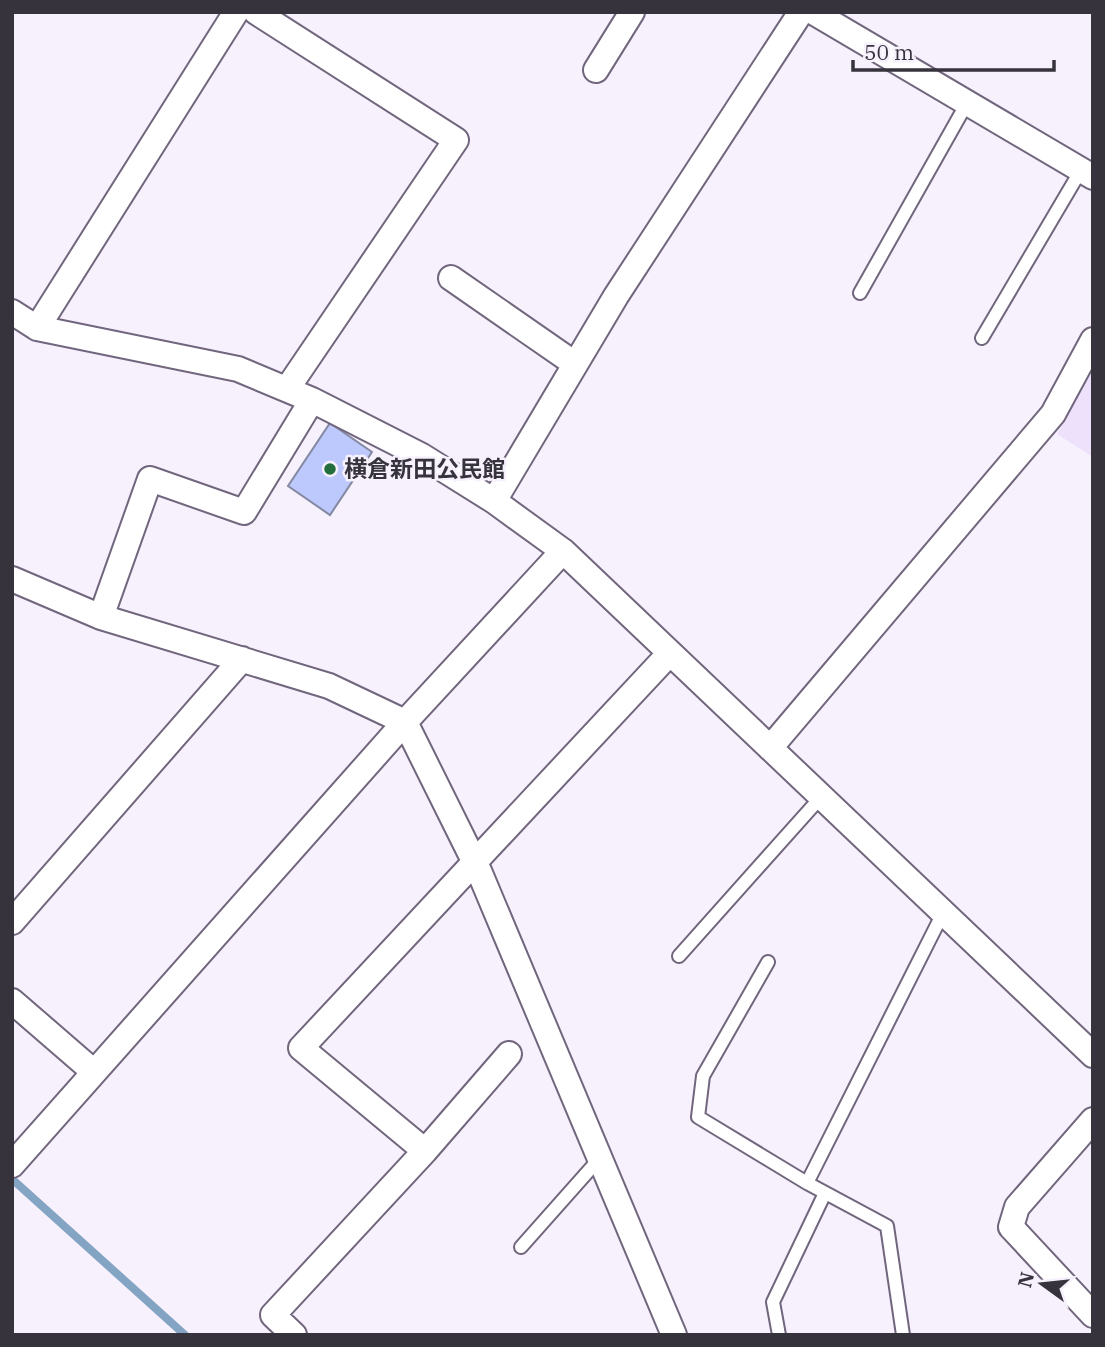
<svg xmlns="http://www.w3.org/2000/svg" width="1105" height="1347" viewBox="0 0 1105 1347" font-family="'IBM Plex Serif','Noto Sans JP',serif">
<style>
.built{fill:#ede1fb}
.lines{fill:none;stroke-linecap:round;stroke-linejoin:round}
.stream{stroke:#84a4c3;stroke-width:8}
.building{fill:#bdc8fd;stroke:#8489a1;stroke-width:2}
.lane-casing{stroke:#71667d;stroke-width:16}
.street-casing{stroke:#71667d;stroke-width:28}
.lane{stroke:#fff;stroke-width:12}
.street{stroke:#fff;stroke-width:24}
.poi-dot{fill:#236e3c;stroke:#f6f1fc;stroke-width:2.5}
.labels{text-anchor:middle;stroke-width:5;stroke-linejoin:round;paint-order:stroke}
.poi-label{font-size:23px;font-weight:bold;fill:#37333d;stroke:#f6f1fc;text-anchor:start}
</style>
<rect width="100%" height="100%" fill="#f6f1fc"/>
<path class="built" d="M1093,369V457L1057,434Z"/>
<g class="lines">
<path class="stream" d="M12,1179L185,1335"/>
</g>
<path class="building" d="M330,423L372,452L330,515L288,486Z"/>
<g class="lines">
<g class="lane-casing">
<path id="lane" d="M860,293L967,103
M982,338L1081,170
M679,956L821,797
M768,962L703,1076L698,1117L807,1183
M521,1247L600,1158
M779,1335L773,1302L825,1193
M903,1335L887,1226L807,1183L943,913"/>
</g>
<g class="street-casing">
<path id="street" d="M256,12L456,140L287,389
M813,12L1093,177
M596,70L632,12
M451,278L575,364
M12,312L37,328L238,369L312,400L422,456L494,501L563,551L1093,1055
M37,328L236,12
M494,501L616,296L801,12
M12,579L101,617L329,686L405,722L479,871L674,1335
M101,617L150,479L244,512L312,400
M770,748L1053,414L1093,340
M12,922L242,659
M12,1001L94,1072
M1093,1120L1017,1207L1011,1227L1093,1315
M425,1151L509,1054
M12,1165L405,722L563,551
M294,1335L273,1315L425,1151L301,1048L670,653"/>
</g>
<use href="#lane" class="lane"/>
<use href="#street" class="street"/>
</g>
<circle class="poi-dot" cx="330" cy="469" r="7"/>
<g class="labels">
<g class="poi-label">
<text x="344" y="477">横倉新田公民館</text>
</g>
</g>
<rect width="1105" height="1347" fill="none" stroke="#37333d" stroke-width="28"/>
<g transform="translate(1042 1284) rotate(285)" stroke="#f6f1fc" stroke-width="5" paint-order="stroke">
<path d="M0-5L12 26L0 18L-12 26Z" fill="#37333d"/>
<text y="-10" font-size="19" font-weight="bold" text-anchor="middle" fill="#37333d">N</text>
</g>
<path d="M853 60v10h201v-10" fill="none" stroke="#37333d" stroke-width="3.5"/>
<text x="864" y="60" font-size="21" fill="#37333d" stroke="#f6f1fc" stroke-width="5" paint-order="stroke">50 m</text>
</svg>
